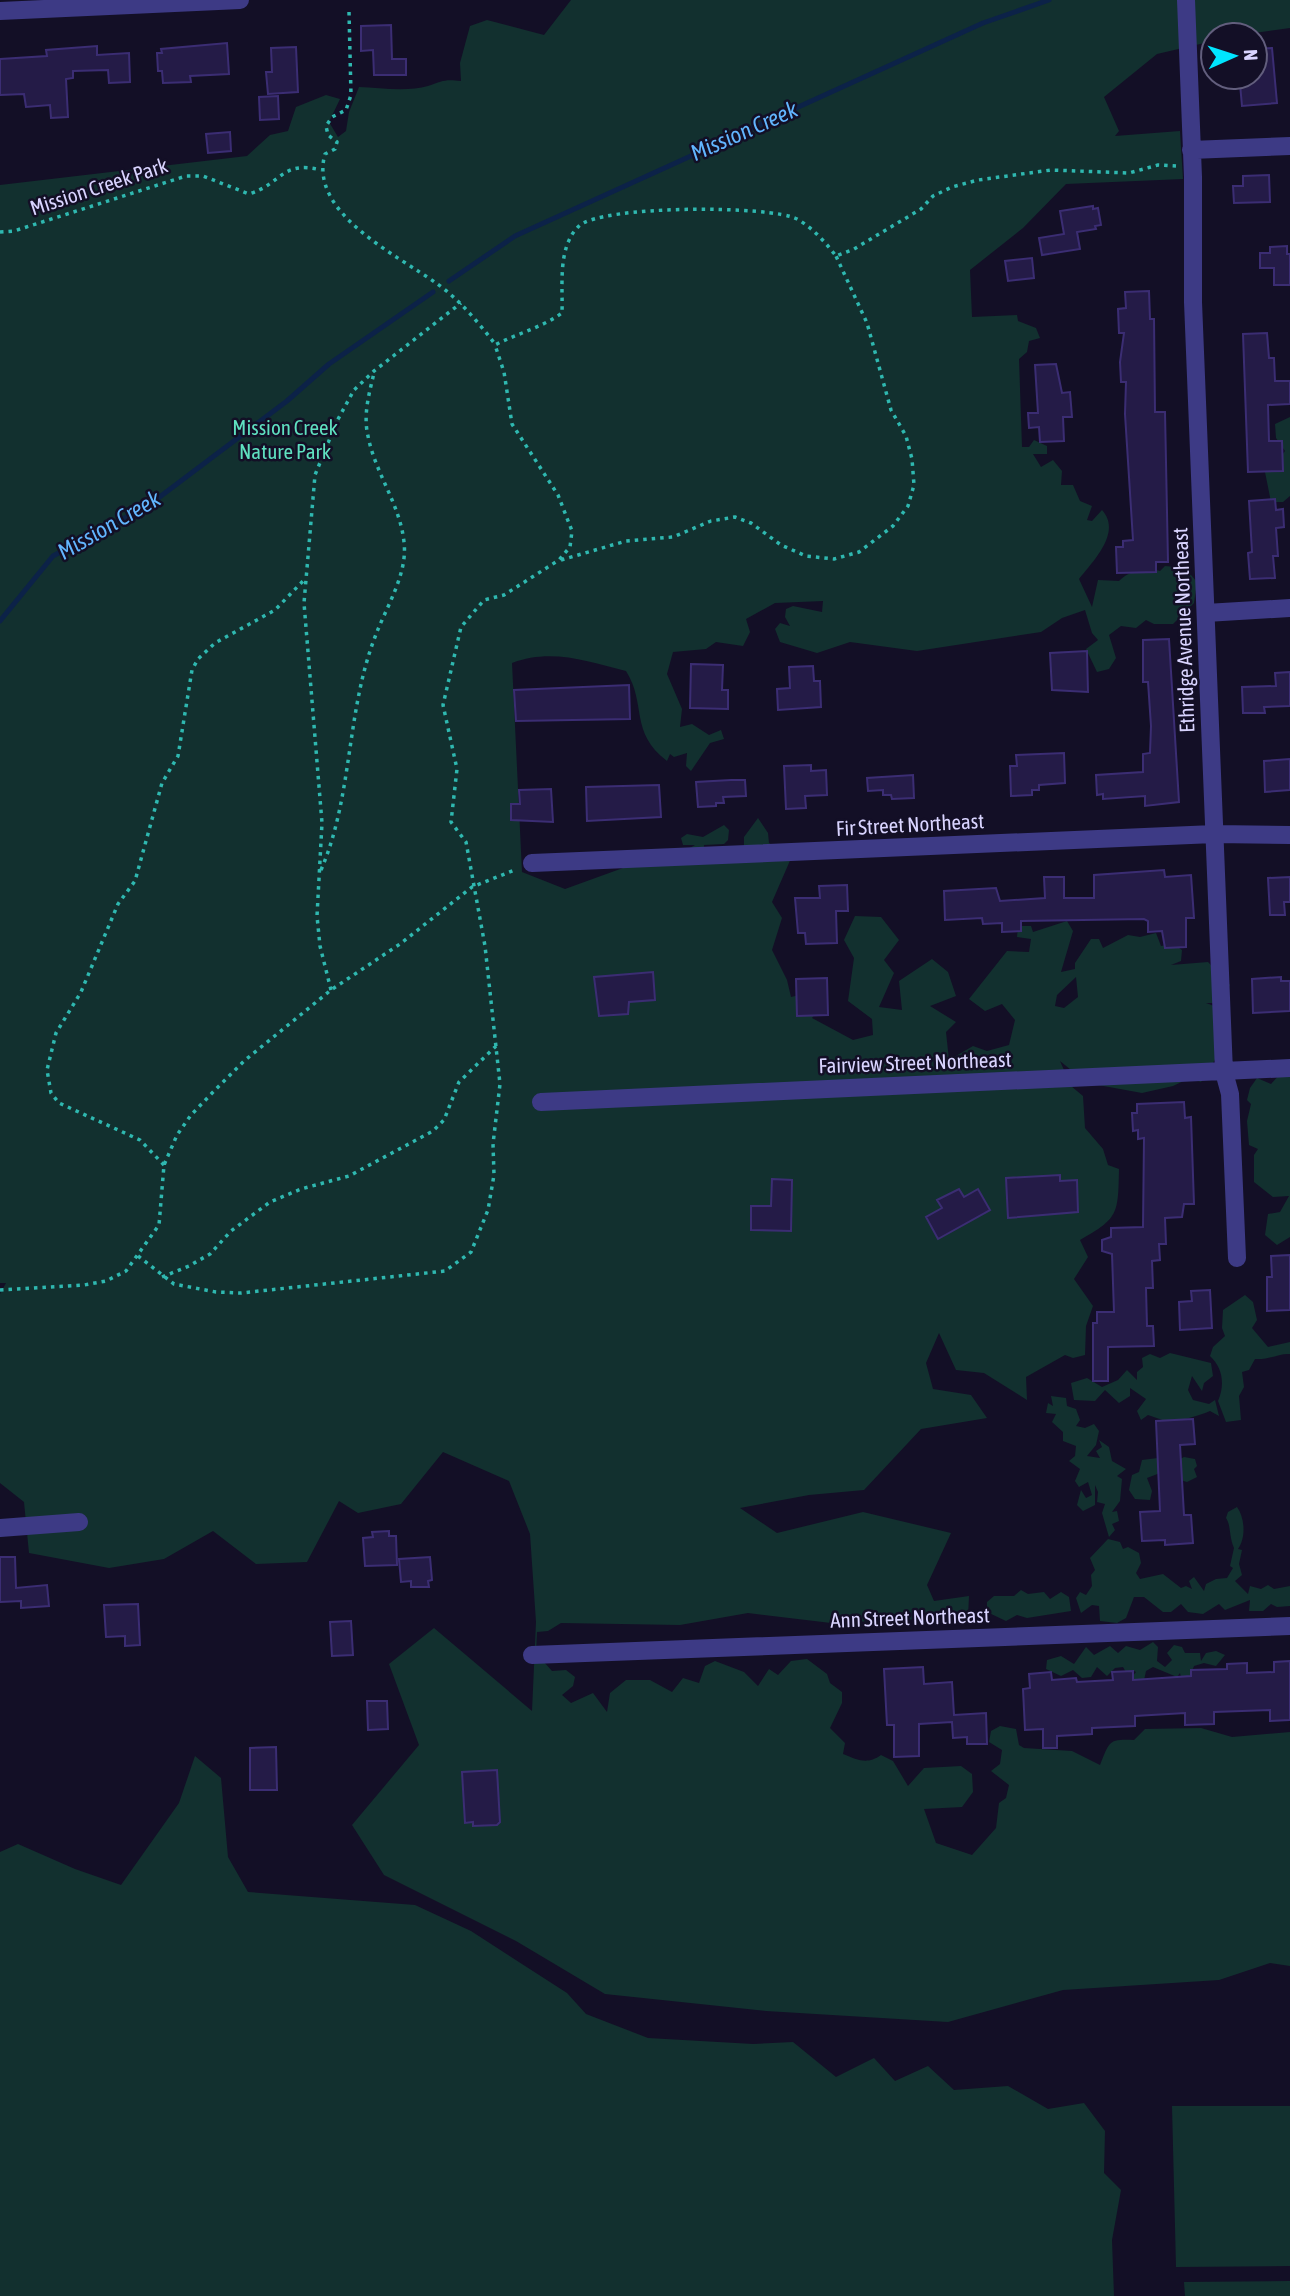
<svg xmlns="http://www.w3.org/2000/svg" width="1290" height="2296" viewBox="0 0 1290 2296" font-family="'Asap Condensed',sans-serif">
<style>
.green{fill:#12302f;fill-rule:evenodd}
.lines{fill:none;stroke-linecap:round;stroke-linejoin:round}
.stream{stroke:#0c2248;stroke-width:5}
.building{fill:#241b47;stroke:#3b2d73;stroke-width:2}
.path{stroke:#2fb8b0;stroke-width:3.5;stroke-dasharray:3.5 5;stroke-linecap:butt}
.minor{stroke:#3d3a85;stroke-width:18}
.labels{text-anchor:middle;stroke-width:5;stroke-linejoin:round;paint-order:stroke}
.street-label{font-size:21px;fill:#d9d4ff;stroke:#130f26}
.park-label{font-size:21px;fill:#5fe0c0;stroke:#130f26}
.water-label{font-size:23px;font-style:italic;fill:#62b6ff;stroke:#130f26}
</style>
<rect width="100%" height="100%" fill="#130f26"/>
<path class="green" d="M571,0H1290V28L1240,35H1213V41L1157,54L1104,97L1119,131L1115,136L1180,131L1183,179L1066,184L1023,228L970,270L972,317L1017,315L1018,321L1036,328L1040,338L1029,341L1027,352L1019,359L1022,447H1029L1034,440L1047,446V454H1033L1041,467L1053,460L1062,471L1061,485H1073L1080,501L1092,506L1087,520L1092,521L1102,510C1122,532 1094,560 1079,579L1092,607L1098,580L1119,581C1130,570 1146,567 1160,571L1165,566L1185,568L1197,582L1194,603L1173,624H1154L1146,620L1136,628L1121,626L1109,635L1116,658L1109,669L1097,672L1086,649L1098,640L1092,633L1085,610L1062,618L1041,632L917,651L850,642L817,653L780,642L775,629L780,623L790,626L785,617L786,609L793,606L822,612L823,601L775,603L746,619L750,632L743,646L716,642L706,649L673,652L667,674L682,709L680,727L692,724L709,735L721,730L724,739L710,743L691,771L686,766L687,753L674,757L670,754L667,761C629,732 647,704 626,671C588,661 550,648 512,663L522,872L565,889L645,860L671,859L695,845H683L681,838L687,834L703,837L724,825L729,830L728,840L724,844L704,845L703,861L744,851V837L758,818L768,833L769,843L792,856L772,902L782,918L772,950L787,980L791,997L808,993L819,1009L812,1018L853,1040L873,1035L872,1019L848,1001L854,958L844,940L855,916L881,917L899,940L884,960L894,973L879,1007L902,1010L899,981L932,959L948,972L956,996L930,1006L956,1022L946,1032L949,1060L973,1046L987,1051L1009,1045L1015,1020L1002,1004L985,1011L969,999L1007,951L1029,952L1031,939L1017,937L1018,926H1031L1033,932L1067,921L1073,931L1061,972L1075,969V963L1091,939H1099L1103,948L1128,935L1140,937L1156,933L1161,946L1173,944L1182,950L1181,961L1171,965L1208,962L1230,985L1219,1003H1206L1217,1007L1216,1058L1201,1082L1190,1078L1173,1086L1142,1093L1087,1083L1060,1061L1071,1086L1083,1096L1085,1128L1103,1149L1108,1165L1119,1169C1118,1214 1119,1218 1080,1240L1088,1257L1074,1279L1093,1306L1086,1326L1085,1355L1073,1358L1065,1355L1026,1377L1027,1400L984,1373L956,1370L939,1333L926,1363L933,1389L971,1395L987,1418L921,1429L864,1490L809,1495L740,1508L777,1533L863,1512L951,1533L927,1585L934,1601L969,1596L968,1617L831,1623L748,1613L680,1625L561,1623L548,1631L537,1632L536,1653L552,1671L566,1670L575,1677L573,1686L562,1695L571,1703L593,1693L607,1712L610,1693L626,1680H650L672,1692L683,1678L699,1683L705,1666L715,1661L744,1672L758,1686L769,1669L778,1675L791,1661L807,1659L827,1674L830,1683L842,1692V1703L830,1728L845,1743L843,1754C858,1760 867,1765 881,1755L893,1761L908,1786L924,1768L961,1766L972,1774L973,1792L962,1807L924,1809L936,1843L972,1855L996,1828L999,1803L1006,1798L1009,1785L991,1771L1000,1764L1002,1750L989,1742L991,1731L1000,1726L1016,1729L1019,1745L1024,1748L1072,1751L1100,1765C1110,1741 1108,1739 1134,1740L1145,1729L1201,1728L1232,1737L1290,1732V1966L1270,1963L1219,1980L1063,1990L948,2022L766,2011L605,1994L516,1941L384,1875L352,1825L419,1745L389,1664L434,1628L532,1711L536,1622L530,1534L509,1481L443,1452L401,1504L358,1513L339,1501L307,1562L256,1564L213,1531L164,1559L109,1568L29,1553L24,1502L0,1483V1294L6,1283H0V185L247,156L270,135L288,131L296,107L326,95L340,99L329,122L338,137L346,131L349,112L359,87C380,88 408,92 428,86C443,81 444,79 461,81L460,63L470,26L487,20L544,35ZM1076,977L1078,997L1064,1008L1055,1006L1057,995Z
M1290,417V496L1283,502H1271L1264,467L1275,464L1285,451L1276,438L1275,424Z
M1290,1063V1237L1277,1245L1265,1235L1268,1214L1280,1212L1289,1196L1273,1197L1254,1182V1155L1258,1149L1249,1145L1247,1121L1251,1104L1247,1100L1250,1088L1257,1078L1271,1084Z
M1245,1295L1253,1302L1257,1320L1252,1328L1268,1347L1290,1342V1354C1279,1353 1270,1360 1255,1359L1249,1370L1242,1372L1244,1387L1239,1396L1241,1420L1226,1422L1218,1401C1225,1385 1223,1368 1210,1356L1213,1347L1225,1336L1222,1328L1223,1310Z
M1170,1353L1211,1363L1213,1376L1204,1383L1202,1391L1192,1376L1188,1390L1193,1400L1209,1404L1215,1400L1219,1416L1210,1411C1197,1417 1186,1417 1174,1424L1148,1415L1141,1420L1137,1411L1146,1399L1130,1388V1396L1119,1403L1105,1390L1095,1401L1074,1400L1071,1383L1087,1378L1102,1387L1118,1380L1127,1370L1137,1380V1372L1143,1367L1142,1358L1150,1354L1160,1358Z
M1051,1396L1066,1398L1067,1406L1076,1409L1080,1420L1076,1426L1085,1428L1094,1424L1099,1431L1096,1445L1087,1456L1100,1458L1096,1451L1102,1447L1099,1440L1109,1447L1112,1461L1126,1469L1117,1476L1122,1479L1120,1501L1112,1512L1117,1511L1119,1521L1112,1524L1115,1530L1109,1537L1102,1513L1105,1504L1097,1502L1098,1492L1095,1485V1505L1083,1511L1077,1505L1081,1490L1086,1498L1092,1495L1088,1482L1079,1487L1075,1481L1080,1469L1069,1461L1075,1456L1076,1446L1063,1441V1432L1052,1422L1056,1414L1046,1413L1048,1403L1053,1406Z
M1184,1457L1195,1459L1197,1466L1194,1469L1197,1477L1187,1482L1180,1480L1178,1460Z
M1158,1458L1160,1473L1147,1478L1152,1491L1150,1500L1135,1499L1129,1490L1132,1475L1139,1472L1142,1460Z
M1237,1507C1245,1518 1246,1538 1238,1549L1242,1550L1239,1564L1242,1575L1235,1581L1248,1594L1250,1586L1261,1589L1268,1585L1274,1589L1290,1586V1606L1277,1607L1271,1604L1263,1611H1249L1250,1600L1225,1610L1219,1604L1203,1614L1188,1612L1181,1604L1171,1612H1163L1144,1597H1134L1126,1618L1117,1623L1100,1621L1099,1606L1092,1605L1081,1613L1076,1598L1080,1592L1086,1595L1092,1586L1091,1575L1095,1570L1090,1558L1108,1539L1120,1542L1123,1549L1128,1547L1139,1553L1141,1563L1136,1573L1140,1579L1163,1574L1181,1588L1186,1586L1192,1589L1189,1581L1194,1577L1204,1591L1206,1584L1216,1579L1227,1578L1233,1568L1230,1566L1234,1548C1229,1537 1231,1525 1226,1518L1228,1512Z
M1021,1590L1028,1594L1044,1592L1050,1599L1061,1592L1069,1597L1071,1611L1027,1618L1017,1615L1006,1621L987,1612V1602L994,1596H1014Z
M1153,1642L1158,1647L1157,1661L1165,1667L1172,1660L1167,1653L1174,1645L1182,1647L1185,1653H1200L1201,1661L1206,1653L1216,1651L1225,1655L1216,1666L1204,1663L1194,1666L1189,1678L1181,1677L1180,1673L1177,1677L1153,1667L1146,1671L1143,1685L1130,1679L1136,1672L1132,1670L1127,1674L1123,1667L1115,1668L1107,1676L1097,1667L1091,1677L1082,1678L1073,1670L1061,1676L1046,1669L1047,1660L1061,1656L1074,1664L1086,1647L1094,1655L1110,1646L1118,1653L1126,1646L1140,1650Z
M195,1756L221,1778L228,1857L248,1892L415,1905L471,1931L567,1993L586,2014L648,2038L753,2044L793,2042L836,2077L874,2058L895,2081L928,2066L954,2090L1008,2086L1048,2109L1084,2103L1105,2131L1104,2173L1121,2190L1112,2240L1114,2296H0V1852L18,1844L75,1869L121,1885L179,1803Z
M1172,2106H1290V2266L1176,2267Z
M1290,2281V2296H1185L1184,2282Z"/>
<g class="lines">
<path class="stream" d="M449,281L515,236L983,23L1049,0
M0,621L53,556L149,505L287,401L329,364L433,292"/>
</g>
<path class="building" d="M391,25L392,59H406V75H374L373,50L361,51V26Z
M227,43L229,74L190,76L191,82L163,83L162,71H158L157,53H162L161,49Z
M97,46V55L129,53L130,82L109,83L108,70L73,71V78L66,79L68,117L51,118L50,105L26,107L24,94L0,95V59L47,56L46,50Z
M296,47L298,92L268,94L266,72H272L271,48Z
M1272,48L1277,103L1242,106L1240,84L1247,83V77H1255V49Z
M278,96L279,119L260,120L259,97Z
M230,132L231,151L208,153L206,134Z
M1269,175L1270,202L1234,203L1233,186H1243V176Z
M1093,206V209L1098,208L1101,225L1095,226L1096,229L1077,232L1080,249L1042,255L1039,238L1064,234L1060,211Z
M1287,246V254H1290V285H1274V268H1260V253H1270V247Z
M1032,258L1034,278L1008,281L1005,261Z
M1149,291L1150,319H1154L1155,412H1165L1168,562H1156V572L1117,573L1116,547H1123V541L1133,540L1125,414L1126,382H1121L1120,362L1124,333H1119L1118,309L1126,308L1125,292Z
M1267,333L1269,358H1274L1275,381H1290V404L1268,405L1269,441H1282L1283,471L1248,472L1243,334Z
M1056,364L1062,393L1070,392L1072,417H1063L1064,441L1040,442L1039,427L1029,428L1028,413H1038L1035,365Z
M1275,499L1276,510L1283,509L1284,527L1276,528L1278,556H1273L1275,578L1250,579L1248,553L1252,552L1249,501Z
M1169,639L1179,802L1145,806V796L1103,799V794L1097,795L1096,775L1143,772V754L1150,753L1151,726L1148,682H1143V640Z
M1087,651L1088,692L1052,690L1050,653Z
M691,664L723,665L722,690H728V709L690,708Z
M813,666L814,681H820L821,707L778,710L777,689L790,688L789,667Z
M1290,672V706L1264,707L1265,713H1243L1242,687L1276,686L1275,673Z
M629,685L630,719L516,721L514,690Z
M1064,753L1065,783L1039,785V790H1032V795L1011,796L1010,766H1017L1016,755Z
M1290,759V790L1265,792L1264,761Z
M811,765V771L826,770L827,795L805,796L806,808L786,809L784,766Z
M913,775L914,798L892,799L891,795H883V790L868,791L867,778Z
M731,780H745L746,796L723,797L724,803H716V806L698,807L696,782Z
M659,785L661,817L587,821L586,787Z
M551,789L553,822L511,820V804H520L519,790Z
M1164,870L1165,877L1191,875L1194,918H1186V947L1165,948L1162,931L1148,932V921L1144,919L1021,921V931L1002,932V923L983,924L982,918L945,920L944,891L996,888L1000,901L1045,898L1044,877H1064V898H1094V875Z
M1290,877V902H1284L1285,915H1270L1268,878Z
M847,885L848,911H836L837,943L806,944L805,933H798L795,898H820L819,886Z
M653,972L655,1000L629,1002L628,1014L599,1016L594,977Z
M1281,977V981H1290V1011L1253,1013L1252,979Z
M827,978L828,1015L797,1016L796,979Z
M1184,1102L1185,1118L1191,1117L1194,1204H1184L1182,1217L1165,1218L1166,1244H1159L1160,1260L1152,1261L1153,1288H1146L1147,1326H1153L1154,1346L1108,1347V1381H1093V1323H1097V1312H1114L1112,1254L1102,1251V1240L1111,1237V1228L1143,1227L1144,1138L1138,1139V1130L1133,1131L1132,1113H1137V1104Z
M1060,1175V1181L1077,1180L1078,1212L1008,1218L1006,1178Z
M772,1179L792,1180L791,1231L751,1230V1206H771Z
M959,1189L964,1197L978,1189L990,1210L938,1239L926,1217L942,1208L937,1200Z
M1290,1255V1310L1267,1311V1277H1272L1271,1256Z
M1210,1290L1212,1328L1180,1330L1179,1302L1192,1301L1191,1291Z
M1193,1419L1195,1444L1180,1445L1184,1515H1191L1193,1543L1165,1545V1540L1142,1541L1140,1512L1160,1511L1156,1421Z
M389,1531V1536H396L397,1565L365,1566L363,1538L373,1537L372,1532Z
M0,1557H15L16,1588L47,1585L49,1606L21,1608V1601L0,1602Z
M430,1557L432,1580L428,1581L429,1587H411V1581L401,1582L399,1559Z
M138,1604L140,1645L125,1646V1636L106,1637L104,1605Z
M351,1621L353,1655L332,1656L330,1622Z
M1290,1661V1720L1270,1721V1710L1214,1712V1724L1185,1725V1713L1135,1716V1726L1092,1728V1734L1057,1736V1748H1043V1729L1025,1730L1023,1689L1030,1688L1029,1674L1051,1672L1052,1680L1076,1678L1077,1682L1113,1680L1112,1672L1133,1671V1680L1191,1676V1670L1227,1669V1664L1247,1663V1673L1274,1672V1662Z
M923,1667L924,1684L952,1682L954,1715L986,1713L987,1744H967V1737L953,1738L952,1722L919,1724V1756L894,1757V1725H887L884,1669Z
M367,1701H387L388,1729L368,1730Z
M276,1747L277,1790H250V1748Z
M497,1770L500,1822L497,1825L473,1826V1822L465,1823L462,1772Z"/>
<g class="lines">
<path class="path" d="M349,12L351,95L346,110L332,117L326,126L328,135L337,142L335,149L325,154C308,213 397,255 436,283C459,299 478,322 495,344
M0,232L14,231L186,176H203L249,194C282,184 281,160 321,170
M561,560L626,541L673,537L711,521L735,517L751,523L781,545L806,556L834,559L859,552L893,526L908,506L914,485L912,459L906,436L891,410L867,323L836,256
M321,870C353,796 346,712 375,637C386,607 408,574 404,542C400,504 375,473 368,436C363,415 369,394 374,373
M331,990L320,946L317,916L322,823L304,603L315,475L337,421L354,390L374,371L461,303
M164,1165L140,1140L59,1103L51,1093L47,1070L56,1033L81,992L118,904L135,881L162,783L178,756L192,670L198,659L215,643L275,610L304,580
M138,1256L174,1284L216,1292L241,1293L445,1271L471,1252L488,1210L494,1175L493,1144L500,1084L485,946L466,842L451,822L457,769L443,705L461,627L484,600L504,595L559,560L570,547L572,531L558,495L512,424L504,372L495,345C518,333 541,328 562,313C563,286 557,247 579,226C601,205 771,205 797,219C813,228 825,242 836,256L854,249L921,209L933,196L952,187L978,180L1051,170L1129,173L1158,165L1176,166
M162,1277L189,1266L210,1254L231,1231L270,1202L301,1189L349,1176L433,1131L444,1120L459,1082L496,1046
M0,1290L84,1285L106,1281L126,1271L159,1225L164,1165L177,1135L191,1115L216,1089L244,1061L331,990L400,944L472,887L517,869"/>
<path class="minor" d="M1186,0L1193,177V302L1224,1072L1230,1094L1237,1258
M0,11L240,0
M1191,150L1290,146
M1206,613L1290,608
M532,863L1214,834L1290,835
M541,1102L1290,1068
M0,1528L79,1522
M532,1655L1290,1626"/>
</g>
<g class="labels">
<g class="street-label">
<text transform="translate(99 187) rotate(-18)" y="7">Mission Creek Park</text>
<text transform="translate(1184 630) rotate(-92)" y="7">Ethridge Avenue Northeast</text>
<text transform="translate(910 825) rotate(-3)" y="7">Fir Street Northeast</text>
<text transform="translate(915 1063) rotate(-2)" y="7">Fairview Street Northeast</text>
<text transform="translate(910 1618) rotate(-2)" y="7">Ann Street Northeast</text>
</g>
<g class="park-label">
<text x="285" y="435">Mission Creek<tspan x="285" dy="24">Nature Park</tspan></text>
</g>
<g class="water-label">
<text transform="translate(744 131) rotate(-24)" y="8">Mission Creek</text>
<text transform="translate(109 525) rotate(-30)" y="8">Mission Creek</text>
</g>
</g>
<g transform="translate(1234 56) rotate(87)"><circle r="33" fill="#130f26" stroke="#625e7d" stroke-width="2"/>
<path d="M0-5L12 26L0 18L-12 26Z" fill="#00e5ff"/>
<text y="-10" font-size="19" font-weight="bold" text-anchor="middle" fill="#d9d4ff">N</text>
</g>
</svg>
